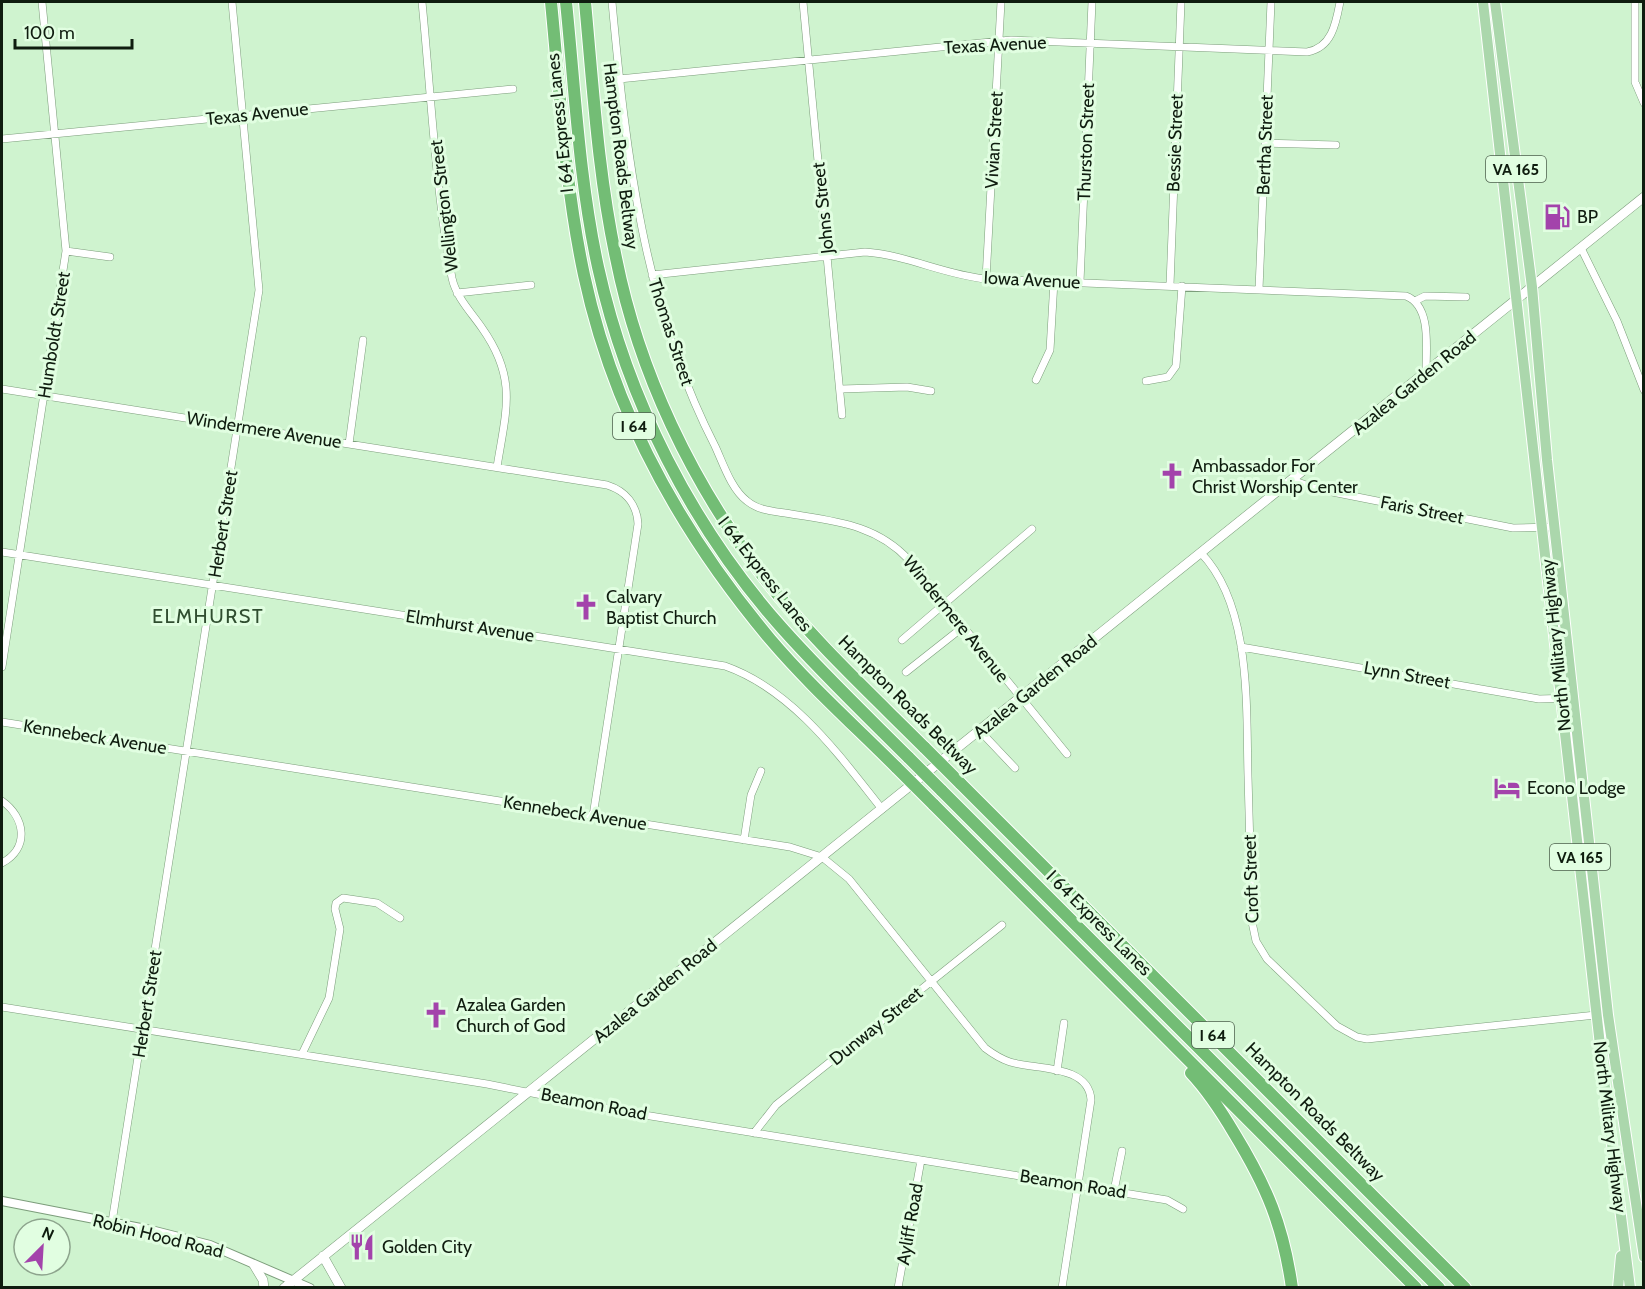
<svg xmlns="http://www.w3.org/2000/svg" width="1645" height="1289" viewBox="0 0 1645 1289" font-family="Cabin,sans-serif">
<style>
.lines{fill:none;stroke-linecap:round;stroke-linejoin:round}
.minor-casing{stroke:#7c9d7b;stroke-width:8}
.tertiary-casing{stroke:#7c9d7b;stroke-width:10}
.secondary-casing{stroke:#7c9d7b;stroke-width:10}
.primary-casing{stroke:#fff;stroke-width:12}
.motorway-casing{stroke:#fff;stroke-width:14}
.minor{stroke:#fff;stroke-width:7}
.tertiary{stroke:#fff;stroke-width:8}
.secondary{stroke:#fff;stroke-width:9}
.primary{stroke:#abd7ac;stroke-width:10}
.motorway{stroke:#73bd75;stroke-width:12}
.motorway-bridge-casing{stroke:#fff;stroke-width:14;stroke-linecap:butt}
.motorway-bridge{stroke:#73bd75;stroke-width:12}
.labels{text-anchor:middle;stroke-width:6;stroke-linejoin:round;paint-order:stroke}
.shield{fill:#e1fee1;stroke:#4e604e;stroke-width:1.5}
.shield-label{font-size:16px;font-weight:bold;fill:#0f1c0f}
.street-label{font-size:18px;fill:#0f1c0f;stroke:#e1fee1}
.poi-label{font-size:18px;fill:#0f1c0f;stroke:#e1fee1;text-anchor:start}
.neighbourhood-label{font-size:20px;letter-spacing:1.5px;fill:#304e30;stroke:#e1fee1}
</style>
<rect width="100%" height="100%" fill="#cff3cf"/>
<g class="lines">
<g class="minor-casing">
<path id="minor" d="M422,2C431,93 435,187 452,278C456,297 471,312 482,328C518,379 506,410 497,467
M612,2C626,154 644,308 715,446C723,463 731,489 747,501C758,510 771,511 785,513C832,521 875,523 909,560L1067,754
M803,2L842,415
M1635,2V82L1644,103
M619,79L1011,40L1307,52C1332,48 1336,23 1340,2
M2,139L513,89
M1265,143L1336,145
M1581,248L1617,321L1644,390
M66,251L110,257
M652,275L865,252C907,255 945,275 986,279L1406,296C1432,306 1426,349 1426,372
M986,279L1001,2
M1080,282L1092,2
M1170,285L1181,2
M1259,289L1271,2
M457,293L531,285
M1415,301L1425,296L1466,297
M1036,380L1050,350L1054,281
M1146,381L1168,377L1176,366L1182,286
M2,389L607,485C626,491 637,505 638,524L593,816
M841,389L907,387L931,391
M349,444L363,340
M1292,480L1317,489L1513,528L1554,527
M2,552L725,666C793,690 839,755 882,809
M1201,553C1252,606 1246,708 1248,776C1249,824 1251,873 1252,922L1256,941L1267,959L1337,1026L1357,1037L1367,1039L1596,1015
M902,640L1032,529
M1241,647L1539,699L1573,698
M2,667L66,251L42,2
M906,672L963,627
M2,722L790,847L822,857L849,879L985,1048C993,1054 1001,1059 1010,1062C1036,1070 1089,1064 1091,1100L1062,1288
M980,731L1015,768
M2,801C25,817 30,848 2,863
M744,840L751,795L761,771
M2,1007L487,1084L626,1112L1167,1200L1183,1209
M302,1054L329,998L340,929L335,909L336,903L343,898L377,903L400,918
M1057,1071L1064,1023
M754,1133L776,1105L1002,925
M1114,1191L1122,1151
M112,1222L259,290L232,2
M898,1288L921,1160"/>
</g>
<g class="tertiary-casing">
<path id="tertiary" d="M2,1201L151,1230L210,1245L310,1288"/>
</g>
<g class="secondary-casing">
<path id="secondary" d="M323,1256L341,1288
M254,1265L263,1280L264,1288
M284,1288L1644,197"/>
</g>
<g class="primary-casing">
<path id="primary" d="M1483,2L1603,1072L1630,1288
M1495,2L1532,287L1547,460L1608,1015L1644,1257
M1618,1288L1621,1256"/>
</g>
<g class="motorway-casing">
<path id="motorway" d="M551,2C560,93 565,186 584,275C613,411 682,534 770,639C809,685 855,726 897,768
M566,2C575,90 579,180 598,267C627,399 692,527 782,628C822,673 866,715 909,758
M585,2C593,87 598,174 616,258C639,373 692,483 763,576C811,639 870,693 925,748
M960,783L1465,1288
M941,790L1439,1288
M933,804L1416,1288
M1191,1073C1208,1091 1221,1111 1234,1133C1267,1187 1283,1225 1292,1288"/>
</g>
<use href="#minor" class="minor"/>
<use href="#tertiary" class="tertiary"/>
<use href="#secondary" class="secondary"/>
<use href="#primary" class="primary"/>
<use href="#motorway" class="motorway"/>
<g class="motorway-bridge-casing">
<path id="motorway-bridge" d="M925,748L960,783
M909,758L941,790
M897,768L933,804"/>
</g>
<use href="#motorway-bridge" class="motorway-bridge"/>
</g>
<defs>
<g id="fuel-bare" transform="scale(2.07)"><path d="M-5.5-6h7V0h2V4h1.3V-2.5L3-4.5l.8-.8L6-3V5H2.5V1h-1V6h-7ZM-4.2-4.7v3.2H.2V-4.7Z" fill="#a343ab" stroke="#e1fee1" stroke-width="2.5" paint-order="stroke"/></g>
<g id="church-bare" transform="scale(2.07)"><path d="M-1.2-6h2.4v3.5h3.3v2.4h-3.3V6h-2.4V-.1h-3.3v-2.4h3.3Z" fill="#a343ab" stroke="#e1fee1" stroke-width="2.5" paint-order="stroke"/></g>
<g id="hotel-bare" transform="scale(2.07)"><path d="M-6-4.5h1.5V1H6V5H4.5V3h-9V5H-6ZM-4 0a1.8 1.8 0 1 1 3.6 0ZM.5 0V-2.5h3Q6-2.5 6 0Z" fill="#a343ab" stroke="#e1fee1" stroke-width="2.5" paint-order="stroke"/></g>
<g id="restaurant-bare" transform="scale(2.07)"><path d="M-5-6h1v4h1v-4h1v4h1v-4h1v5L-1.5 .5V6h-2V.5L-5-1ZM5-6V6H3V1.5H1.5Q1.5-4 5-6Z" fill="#a343ab" stroke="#e1fee1" stroke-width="2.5" paint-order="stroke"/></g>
</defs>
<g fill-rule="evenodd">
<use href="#fuel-bare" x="1557" y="217"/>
<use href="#church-bare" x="1172" y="476"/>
<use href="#church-bare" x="586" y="607"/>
<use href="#hotel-bare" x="1507" y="788"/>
<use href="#church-bare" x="436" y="1015"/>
<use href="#restaurant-bare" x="362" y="1247"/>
</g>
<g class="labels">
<g class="shield">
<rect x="1486" y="156" width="60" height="26" rx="4.5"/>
<rect x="613" y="413" width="42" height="26" rx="4.5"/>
<rect x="1550" y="844" width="60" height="26" rx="4.5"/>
<rect x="1192" y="1022" width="42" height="26" rx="4.5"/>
</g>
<g class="shield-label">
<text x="1516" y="175">VA 165</text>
<text x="634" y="432">I 64</text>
<text x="1580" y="863">VA 165</text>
<text x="1213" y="1041">I 64</text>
</g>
<g class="street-label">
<text transform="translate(995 45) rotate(-3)" y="6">Texas Avenue</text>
<text transform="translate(257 114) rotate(-6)" y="6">Texas Avenue</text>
<text transform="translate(560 123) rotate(-96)" y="6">I 64 Express Lanes</text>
<text transform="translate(994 140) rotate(-87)" y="6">Vivian Street</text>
<text transform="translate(1086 142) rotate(-88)" y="6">Thurston Street</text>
<text transform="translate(1175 143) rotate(-88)" y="6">Bessie Street</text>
<text transform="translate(1265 145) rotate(-88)" y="6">Bertha Street</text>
<text transform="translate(621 156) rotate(83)" y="6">Hampton Roads Beltway</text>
<text transform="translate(444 206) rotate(-97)" y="6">Wellington Street</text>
<text transform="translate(823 208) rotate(-96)" y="6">Johns Street</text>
<text transform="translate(1032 280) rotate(3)" y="6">Iowa Avenue</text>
<text transform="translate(671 332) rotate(72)" y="6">Thomas Street</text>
<text transform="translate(54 335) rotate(-81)" y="6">Humboldt Street</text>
<text transform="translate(1414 383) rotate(-39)" y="6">Azalea Garden Road</text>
<text transform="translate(264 430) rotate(9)" y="6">Windermere Avenue</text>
<text transform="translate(1422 510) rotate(11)" y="6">Faris Street</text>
<text transform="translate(223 524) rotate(-81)" y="6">Herbert Street</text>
<text transform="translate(765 574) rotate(52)" y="6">I 64 Express Lanes</text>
<text transform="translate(956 619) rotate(51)" y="6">Windermere Avenue</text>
<text transform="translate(470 626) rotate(9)" y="6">Elmhurst Avenue</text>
<text transform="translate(1556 645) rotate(-96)" y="6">North Military Highway</text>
<text transform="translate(1407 675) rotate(10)" y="6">Lynn Street</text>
<text transform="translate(1035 687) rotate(-39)" y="6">Azalea Garden Road</text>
<text transform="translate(908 705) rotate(45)" y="6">Hampton Roads Beltway</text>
<text transform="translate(95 737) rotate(9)" y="6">Kennebeck Avenue</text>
<text transform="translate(575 813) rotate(9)" y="6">Kennebeck Avenue</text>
<text transform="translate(1251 879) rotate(-92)" y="6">Croft Street</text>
<text transform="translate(1099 923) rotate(45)" y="6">I 64 Express Lanes</text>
<text transform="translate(655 991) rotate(-39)" y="6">Azalea Garden Road</text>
<text transform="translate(147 1004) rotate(-81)" y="6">Herbert Street</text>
<text transform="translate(876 1026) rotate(-39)" y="6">Dunway Street</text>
<text transform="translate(594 1104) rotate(11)" y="6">Beamon Road</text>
<text transform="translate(1315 1112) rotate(45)" y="6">Hampton Roads Beltway</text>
<text transform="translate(1610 1127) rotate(83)" y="6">North Military Highway</text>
<text transform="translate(1073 1184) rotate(9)" y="6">Beamon Road</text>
<text transform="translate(910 1224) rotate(-80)" y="6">Ayliff Road</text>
<text transform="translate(158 1236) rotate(14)" y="6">Robin Hood Road</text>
</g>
<g class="poi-label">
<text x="1577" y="223">BP</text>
<text x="1192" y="472">Ambassador For<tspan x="1192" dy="21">Christ Worship Center</tspan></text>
<text x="606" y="603">Calvary<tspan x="606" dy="21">Baptist Church</tspan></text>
<text x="1527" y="794">Econo Lodge</text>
<text x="456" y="1011">Azalea Garden<tspan x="456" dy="21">Church of God</tspan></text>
<text x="382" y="1253">Golden City</text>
</g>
<g class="neighbourhood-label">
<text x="208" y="623">ELMHURST</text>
</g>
</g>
<rect width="1645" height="1289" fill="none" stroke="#0f1c0f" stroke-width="6"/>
<g transform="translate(42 1247) rotate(24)"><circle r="28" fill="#e1fee1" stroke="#8da48d" stroke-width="1.5"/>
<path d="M0-4.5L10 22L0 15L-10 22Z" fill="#a343ab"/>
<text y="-9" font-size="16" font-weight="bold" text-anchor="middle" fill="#0f1c0f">N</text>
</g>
<path d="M15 39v9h117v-9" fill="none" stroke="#0f1c0f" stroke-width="3"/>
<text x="24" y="39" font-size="18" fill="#0f1c0f" stroke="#e1fee1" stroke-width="4.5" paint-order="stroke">100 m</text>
</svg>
